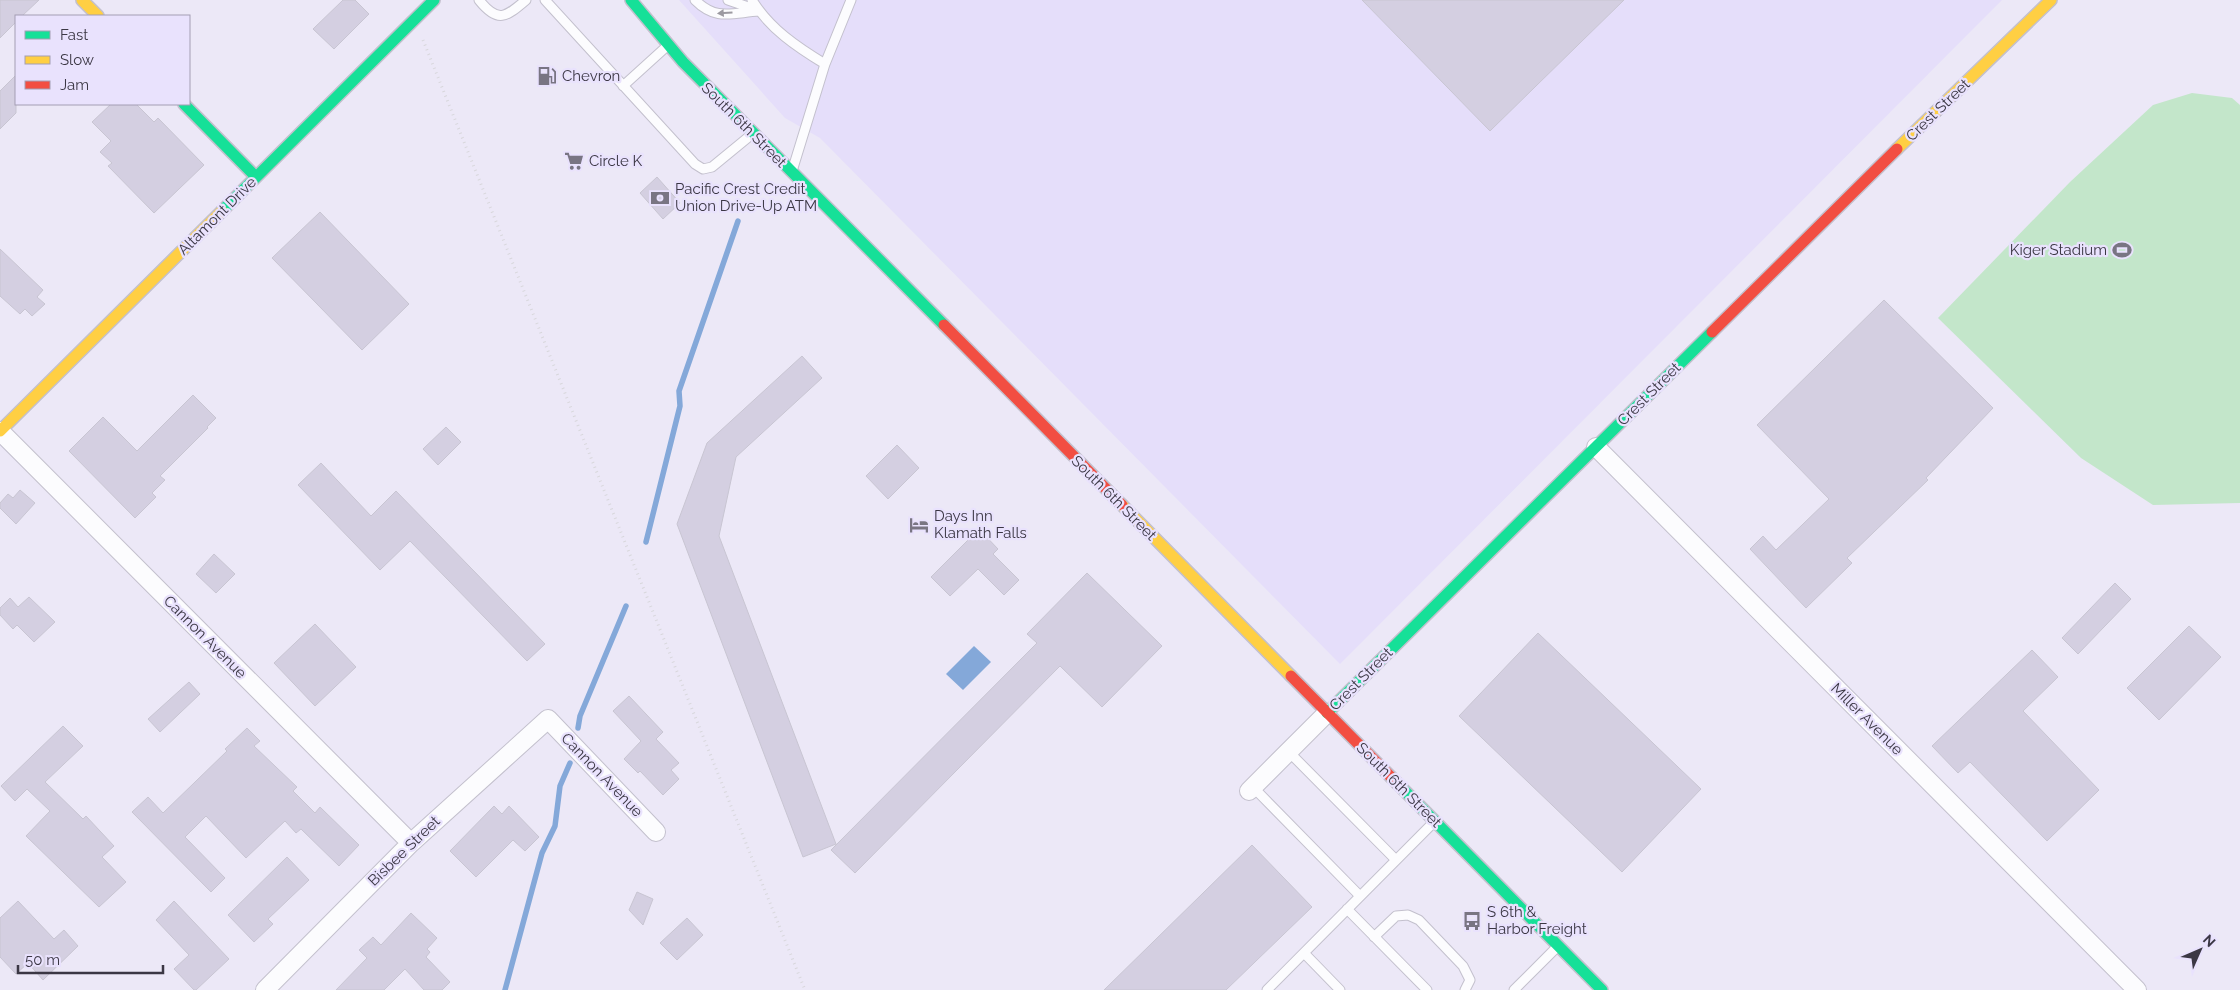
<svg xmlns="http://www.w3.org/2000/svg" width="2240" height="990" viewBox="0 0 2240 990" font-family="Raleway,sans-serif">
<style>
.built{fill:#e5defa}
.green{fill:#c3e6ca}
.water{fill:#84a8d9}
.lines{fill:none;stroke-linecap:round;stroke-linejoin:round}
.stream{stroke:#84a8d9;stroke-width:5.5}
.building{fill:#d4cfe1;stroke:#c8c5d2}
.lane-casing{stroke:#c3c0cd;stroke-width:11}
.street-casing{stroke:#c3c0cd;stroke-width:20}
.fast-casing{stroke:#c3c0cd;stroke-width:14}
.slow-casing{stroke:#c3c0cd;stroke-width:14}
.jam-casing{stroke:#c3c0cd;stroke-width:14}
.path{stroke:#d8d7dc;stroke-width:3;stroke-dasharray:1 4;stroke-linecap:butt}
.lane{stroke:#fcfcfe;stroke-width:9}
.street{stroke:#fcfcfe;stroke-width:18}
.fast{stroke:#16e098;stroke-width:11}
.slow{stroke:#ffcf43;stroke-width:11}
.jam{stroke:#f24e42;stroke-width:11}
.oneway{fill:#9c9aa1}
.labels{text-anchor:middle;stroke-width:4.5;stroke-linejoin:round;paint-order:stroke}
.poi-label{font-size:15px;fill:#3b3744;stroke:#e9e2fd;text-anchor:start}
.street-label{font-size:15px;fill:#3b3744;stroke:#e9e2fd}
</style>
<rect width="100%" height="100%" fill="#ece8f7"/>
<path class="built" d="M679,0H2002L1340,664L820,138L785,118Z"/>
<path class="green" d="M2192,93L2232,98L2240,105V503L2153,505L2081,458L1938,318L2070,182L2153,105Z"/>
<path class="water" d="M974,646L991,662L963,690L946,674Z"/>
<g class="lines">
<path class="stream" d="M646,542L680,406L679,391L738,221
M578,728L580,716L626,606
M505,990L542,853L555,826L560,786L570,763"/>
</g>
<path class="building" d="M0,0H39L22,16H16V22L0,38Z
M343,0H355L369,14L334,49L313,29Z
M1362,0H1624L1490,131Z
M16,75V113L0,129V91Z
M111,104H136L154,122L158,118L204,165L154,213L108,166L112,163L100,152L111,141L92,122Z
M657,177L680,203L663,219L640,193Z
M320,212L409,304L362,350L272,258Z
M0,249L43,290L37,297L45,304L32,316L25,309L20,314L0,296Z
M1884,300L1993,408L1926,478L1928,480L1847,558L1852,563L1806,608L1750,549L1763,536L1776,550L1829,499L1757,425Z
M802,356L822,378L736,457L719,536L836,844L803,857L677,524L707,443Z
M193,395L216,418L207,427L208,428L160,476L165,480L152,493L156,497L135,518L69,451L103,417L137,451Z
M446,427L461,442L438,465L423,449Z
M897,445L919,468L888,499L866,476Z
M321,463L371,516L396,491L545,644L527,661L410,541L380,570L298,485Z
M20,490L35,503L16,524L0,508V503L8,494L13,498Z
M979,529L998,549L993,554L1019,580L1004,595L978,569L950,596L931,577Z
M214,554L235,574L216,593L196,574Z
M1087,573L1162,646L1102,707L1060,666L855,873L831,850L1037,643L1027,634Z
M2115,583L2131,599L2078,654L2062,638Z
M29,597L55,622L34,642L17,625L13,629L0,615V608L10,598L18,607Z
M315,624L356,667L315,706L274,663Z
M2189,626L2221,657L2159,720L2127,688Z
M1538,633L1701,789L1622,872L1459,716Z
M2032,650L2058,677L2023,711L2099,790L2047,841L1970,762L1958,773L1932,746Z
M189,682L200,694L160,732L148,719Z
M629,696L663,732L656,739L679,763L671,770L679,779L663,795L640,771L638,773L624,759L641,741L613,711Z
M63,726L83,746L45,782L83,819L86,816L114,846L102,857L126,882L99,907L26,836L50,811L27,789L15,801L1,786Z
M247,728L260,741L254,746L297,787L293,791L315,813L320,807L359,845L339,866L301,829L296,833L285,821L246,858L206,816L185,837L225,878L211,892L132,812L148,797L163,813L227,751L225,749Z
M494,806L502,814L509,806L539,837L525,851L513,840L476,877L450,851Z
M1252,845L1312,907L1226,990H1104Z
M287,857L309,880L268,919L273,924L254,942L228,915Z
M637,892L653,899L643,925L629,910Z
M18,901L54,939L64,930L78,946L43,980L28,963L16,974L0,957V918Z
M174,901L229,959L196,990H194L174,969L189,955L156,920Z
M411,913L437,938L427,949L430,952L426,957L450,982L442,990H424L405,969L384,990H336L367,958L359,950L373,937L381,945Z
M687,918L703,935L677,960L660,943Z"/>
<g class="lines">
<g class="lane-casing">
<path id="lane" d="M479,0C498,24 506,17 526,0
M545,0L695,164L703,169L712,167L751,135
M695,0C716,21 731,13 759,11
M728,0L754,9
M752,0C770,29 797,47 825,64
M623,86L666,47
M793,168L825,64L851,0
M1288,751L1396,860
M1253,787L1360,896
M1347,909L1427,990
M1374,937L1396,916L1408,915L1419,920L1463,966L1470,980L1465,990
M1304,953L1340,990
M1267,990L1432,824
M1514,990L1556,948"/>
</g>
<g class="street-casing">
<path id="street" d="M0,431L411,843
M1596,447L2137,990
M1249,791L1327,713
M265,990L411,843L548,719L656,832"/>
</g>
<g class="fast-casing">
<path id="fast" d="M631,0L683,62L944,325
M184,104L256,177
M222,211L434,0
M1327,713L1712,332
M1391,777L1602,990"/>
</g>
<g class="slow-casing">
<path id="slow" d="M82,0L98,16
M1897,149L2051,0
M0,431L222,211
M1122,505L1291,676"/>
</g>
<g class="jam-casing">
<path id="jam" d="M944,325L1122,505
M1712,332L1897,149
M1291,676L1391,777"/>
</g>
<path class="path" d="M423,40L805,990"/>
<use href="#lane" class="lane"/>
<use href="#street" class="street"/>
<use href="#fast" class="fast"/>
<use href="#slow" class="slow"/>
<use href="#jam" class="jam"/>
</g>
<defs><path id="oneway-solid" d="M-6-.8H1V-3.2L6.5 0L1 3.2V.8H-6Z" transform="scale(1.25)"/></defs>
<use class="oneway" href="#oneway-solid" transform="translate(725 13) rotate(176)"/>
<defs>
<g id="fuel-bare" transform="scale(1.5)"><path d="M-5.5-6h7V0h2V4h1.3V-2.5L3-4.5l.8-.8L6-3V5H2.5V1h-1V6h-7ZM-4.2-4.7v3.2H.2V-4.7Z" fill="#797583" stroke="#e9e2fd" stroke-width="2.5" paint-order="stroke"/></g>
<g id="supermarket-bare" transform="scale(1.5)"><path d="M-6-5.5h2.5l.6 2H6L4.5 2H-2.5L-4.4-4H-6ZM-1.5 3.2a1.3 1.3 0 1 0 .1 0ZM3 3.2a1.3 1.3 0 1 0 .1 0Z" fill="#797583" stroke="#e9e2fd" stroke-width="2.5" paint-order="stroke"/></g>
<g id="bank-bare" transform="scale(1.5)"><path d="M-6-4H6V4H-6ZM0-2.3a2.3 2.3 0 1 0 0 4.6a2.3 2.3 0 1 0 0-4.6Z" fill="#797583" stroke="#e9e2fd" stroke-width="2.5" paint-order="stroke"/></g>
<g id="stadium-bare" transform="scale(1.5)"><path d="M0-5a6.5 5 0 1 0 0 10a6.5 5 0 1 0 0-10ZM-3.5-1.8h7v3.6h-7Z" fill="#797583" stroke="#e9e2fd" stroke-width="2.5" paint-order="stroke"/></g>
<g id="hotel-bare" transform="scale(1.5)"><path d="M-6-4.5h1.5V1H6V5H4.5V3h-9V5H-6ZM-4 0a1.8 1.8 0 1 1 3.6 0ZM.5 0V-2.5h3Q6-2.5 6 0Z" fill="#797583" stroke="#e9e2fd" stroke-width="2.5" paint-order="stroke"/></g>
<g id="bus-bare" transform="scale(1.5)"><path d="M-5-6H5V4H4V6H2V4H-2V6H-4V4H-5ZM-3.5-4V0h7V-4ZM-3.5 1.2v1.5H-2V1.2ZM2 1.2v1.5H3.5V1.2Z" fill="#797583" stroke="#e9e2fd" stroke-width="2.5" paint-order="stroke"/></g>
</defs>
<g fill-rule="evenodd">
<use href="#fuel-bare" x="547" y="76"/>
<use href="#supermarket-bare" x="574" y="161"/>
<use href="#bank-bare" x="660" y="198"/>
<use href="#stadium-bare" x="2122" y="250"/>
<use href="#hotel-bare" x="919" y="525"/>
<use href="#bus-bare" x="1472" y="921"/>
</g>
<g class="labels">
<g class="poi-label">
<text x="562" y="81">Chevron</text>
<text x="589" y="166">Circle K</text>
<text x="675" y="194">Pacific Crest Credit<tspan x="675" dy="17">Union Drive-Up ATM</tspan></text>
<text x="2107" y="255" text-anchor="end">Kiger Stadium</text>
<text x="934" y="521">Days Inn<tspan x="934" dy="17">Klamath Falls</tspan></text>
<text x="1487" y="917">S 6th &amp;<tspan x="1487" dy="17">Harbor Freight</tspan></text>
</g>
<g class="street-label">
<text transform="translate(1938 110) rotate(-44)" y="5">Crest Street</text>
<text transform="translate(744 125) rotate(45)" y="5">South 6th Street</text>
<text transform="translate(217 216) rotate(-45)" y="5">Altamont Drive</text>
<text transform="translate(1649 394) rotate(-45)" y="5">Crest Street</text>
<text transform="translate(1114 498) rotate(45)" y="5">South 6th Street</text>
<text transform="translate(205 637) rotate(45)" y="5">Cannon Avenue</text>
<text transform="translate(1361 679) rotate(-45)" y="5">Crest Street</text>
<text transform="translate(1867 719) rotate(45)" y="5">Miller Avenue</text>
<text transform="translate(602 775) rotate(46)" y="5">Cannon Avenue</text>
<text transform="translate(1399 785) rotate(45)" y="5">South 6th Street</text>
<text transform="translate(404 851) rotate(-44)" y="5">Bisbee Street</text>
</g>
</g>
<rect x="15" y="15" width="175" height="90" fill="#e9e2fd" stroke="#a39eb3"/>
<rect x="25" y="31" width="25" height="8" fill="#16e098" stroke="#a39eb3"/>
<text x="60" y="40" font-size="15" fill="#3b3744">Fast</text>
<rect x="25" y="56" width="25" height="8" fill="#ffcf43" stroke="#a39eb3"/>
<text x="60" y="65" font-size="15" fill="#3b3744">Slow</text>
<rect x="25" y="81" width="25" height="8" fill="#f24e42" stroke="#a39eb3"/>
<text x="60" y="90" font-size="15" fill="#3b3744">Jam</text>
<g transform="translate(2200 950) rotate(45)" stroke="#e9e2fd" stroke-width="4" paint-order="stroke">
<path d="M0-4L9 19L0 12L-9 19Z" fill="#3b3744"/>
<text y="-8" font-size="14" font-weight="bold" text-anchor="middle" fill="#3b3744">N</text>
</g>
<path d="M18 965v8h145v-8" fill="none" stroke="#3b3744" stroke-width="2.5"/>
<text x="25" y="965" font-size="15" fill="#3b3744" stroke="#e9e2fd" stroke-width="4" paint-order="stroke">50 m</text>
</svg>
